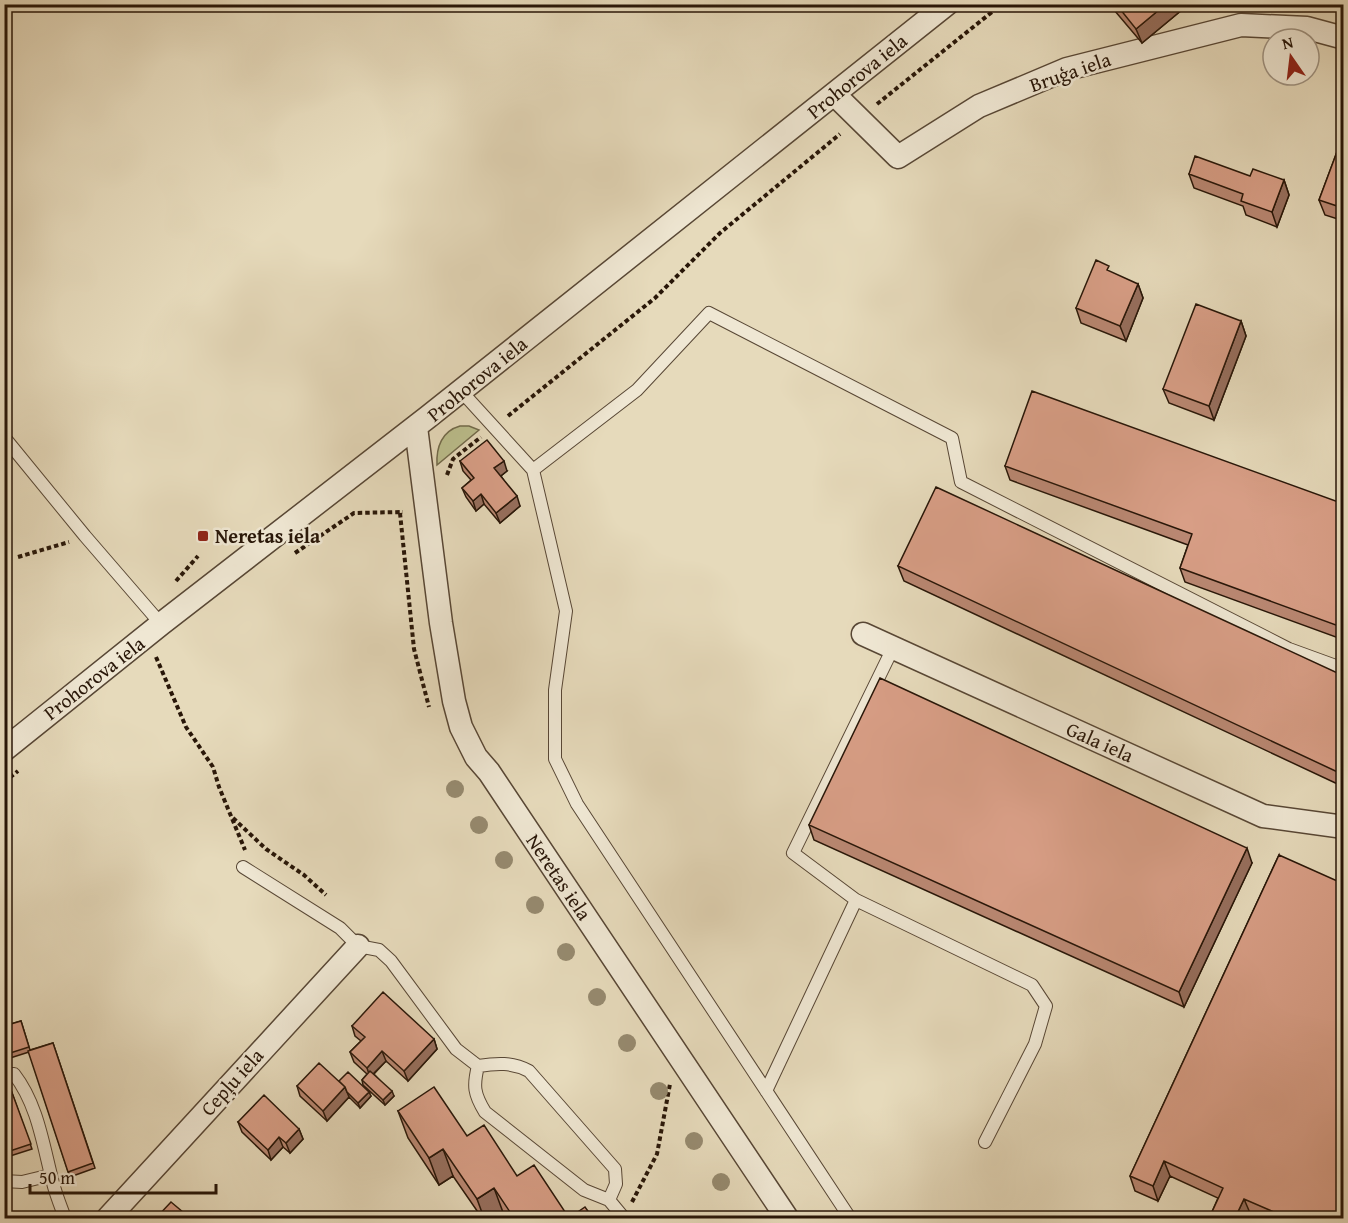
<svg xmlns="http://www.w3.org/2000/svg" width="1348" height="1223" viewBox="0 0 1348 1223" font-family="'Gentium Book Plus',serif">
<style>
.grass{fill:#bbbe8c;stroke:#726a4a;stroke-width:1.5}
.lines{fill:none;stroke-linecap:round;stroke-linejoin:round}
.service-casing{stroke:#584735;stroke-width:14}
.minor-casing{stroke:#584735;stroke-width:25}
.path{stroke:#281608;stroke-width:4;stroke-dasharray:4.5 3;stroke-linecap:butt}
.service{stroke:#efe7d3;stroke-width:12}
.minor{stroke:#efe7d3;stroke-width:22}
.tree{fill:#968a6f}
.wall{fill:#ba8873;stroke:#281608;stroke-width:1.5}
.shaded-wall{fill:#976f5e;stroke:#281608;stroke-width:1.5}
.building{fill:#d89e86;stroke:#281608;stroke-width:1.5}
.poi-dot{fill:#8f2418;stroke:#efe7d3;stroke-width:2}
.labels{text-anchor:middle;stroke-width:5;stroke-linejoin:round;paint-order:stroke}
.street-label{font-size:20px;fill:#281608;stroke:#efe7d3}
.poi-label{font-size:20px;font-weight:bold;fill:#281608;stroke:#efe7d3;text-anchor:start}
</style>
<rect width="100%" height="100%" fill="#e6dabb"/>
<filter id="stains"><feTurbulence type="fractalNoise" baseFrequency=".00333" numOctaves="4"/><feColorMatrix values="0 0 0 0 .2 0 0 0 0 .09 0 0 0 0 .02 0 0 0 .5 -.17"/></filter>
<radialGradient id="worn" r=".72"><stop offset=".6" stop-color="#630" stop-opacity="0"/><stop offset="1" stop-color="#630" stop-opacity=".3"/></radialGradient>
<path class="grass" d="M460,426H469L479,430L437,465C436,447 442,431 460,426Z"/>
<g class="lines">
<g class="service-casing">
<path id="service" d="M461,391L533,470
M4,437L85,536L161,624
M893,648L793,853L856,900L1032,985L1046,1006L1035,1044L985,1142
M243,867L340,928L358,946L379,950L391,961L456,1049L478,1066C497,1063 512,1062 529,1071L615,1169L616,1184L609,1200
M478,1066C473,1086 474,1094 485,1112L584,1190L609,1200L624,1218
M4,1075L14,1074C38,1105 43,1145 53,1183C56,1195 61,1207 65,1218
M766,1091L856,900
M4,1181L22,1182L51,1175
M850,1218L577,804L555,759V690L566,611L533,470L637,390L709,313L952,438L961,482L1289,649L1344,669"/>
</g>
<g class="minor-casing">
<path id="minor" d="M834,94L898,157L979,106L1067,69L1241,25L1307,28L1344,38
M416,427L441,623L454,701L461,727L476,757L489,772L787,1218
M863,634L1263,816L1344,827
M4,750L161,624L428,417L947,4
M108,1218L358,946"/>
</g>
<path class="path" d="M877,104L1002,4
M508,416L655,298L720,233L840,134
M447,475L453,459L481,437
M400,513L414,649L429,707
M295,553L354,513L403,512
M18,557L69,542
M176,581L198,556
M156,657L186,727L213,767L219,787L245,850
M4,782L18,771
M233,818L266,849L304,875L326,895
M632,1202L657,1154L670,1084"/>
<use href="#service" class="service"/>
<use href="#minor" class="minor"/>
</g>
<g class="tree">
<circle cx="455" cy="789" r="9"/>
<circle cx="479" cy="825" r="9"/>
<circle cx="504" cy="860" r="9"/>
<circle cx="535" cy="905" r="9"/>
<circle cx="566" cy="952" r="9"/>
<circle cx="597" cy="997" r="9"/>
<circle cx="627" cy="1043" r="9"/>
<circle cx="659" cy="1091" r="9"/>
<circle cx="694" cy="1141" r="9"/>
<circle cx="721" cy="1182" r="9"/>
</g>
<path class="wall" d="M1109,4H1189L1142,43Z
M1344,133V221L1325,215L1319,200Z
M1189,174L1250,176L1284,180L1289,195L1277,227L1246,215L1243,206L1194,188Z
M1138,284L1143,298L1126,341L1081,323L1076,308Z
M1241,321L1246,336L1214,420L1169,403L1163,389Z
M460,461L507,471L501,476L520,506L500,523L484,504L476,511L466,497L462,488L471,480L463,471Z
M1005,466L1344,504V640L1185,582L1180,568L1188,545L1010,480Z
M898,566L1344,676V787L904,581Z
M809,825L1252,863L1184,1007L814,840Z
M1279,855L1344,1218H1261L1250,1213L1247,1218H1213L1211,1214L1218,1198L1170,1176L1158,1201L1135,1191L1130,1176Z
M21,1021L30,1050L53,1043L95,1168L70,1177L29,1052L4,1060V1026Z
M352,1026L434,1039L437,1049L408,1081L386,1061L374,1074L394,1096L385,1105L363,1085L362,1080L367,1074L354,1062L350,1052L361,1041L355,1036Z
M7,1079L32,1149L4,1158V1080Z
M339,1081L369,1092L371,1096L360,1108L349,1097L327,1121L300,1096L297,1086Z
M398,1111L467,1136L569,1218H593H506L504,1215L498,1218H482L453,1176L439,1185L408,1138Z
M238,1122L299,1129L303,1139L290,1153L283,1147L271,1160L242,1132Z"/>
<path class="shaded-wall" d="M1166,4H1189L1142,43L1136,29Z
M1284,180L1289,195L1277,227L1272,212Z
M1344,197V218L1340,207Z
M1138,284L1143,298L1126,341L1120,326Z
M1241,321L1246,336L1214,420L1209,406Z
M504,461L507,471L498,478L494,468Z
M481,494L484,504L476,511L473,501Z
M517,496L520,506L500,523L496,513Z
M1247,848L1252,863L1184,1007L1179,992Z
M434,1039L437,1049L408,1081L404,1071Z
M382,1051L386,1061L370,1077L367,1068Z
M345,1087L349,1097L327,1121L323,1111Z
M392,1091L394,1096L385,1105L383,1100Z
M369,1092L371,1096L360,1108L358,1103Z
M299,1129L303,1139L290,1153L286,1143Z
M279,1137L283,1147L271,1160L268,1150Z
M443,1149L453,1176L439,1185L429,1158Z
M1164,1161L1170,1176L1158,1201L1153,1186Z
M494,1188L504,1215L498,1218H484L477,1199Z
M1244,1199L1250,1213L1247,1218H1235Z"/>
<path class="building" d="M1116,4H1166L1136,29Z
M1344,133V197L1340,207L1319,200Z
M1195,156L1250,176L1253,169L1284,180L1272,212L1241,201L1243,194L1189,174Z
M1096,260L1109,266L1107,270L1138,284L1120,326L1076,308Z
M1196,304L1241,321L1209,406L1163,389Z
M1032,391L1344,504V628L1180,568L1192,534L1005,466Z
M487,440L504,461L494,468L517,496L496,513L481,494L473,501L462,488L474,478L460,461Z
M936,487L1344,676V775L898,566Z
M880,678L1247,848L1179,992L809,825Z
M1279,855L1344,884V1218H1288L1244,1199L1235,1218H1220L1211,1214L1223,1188L1164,1161L1153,1186L1130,1176Z
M383,992L434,1039L404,1071L382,1051L367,1068L350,1052L365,1037L352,1026Z
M21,1021L29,1047L4,1055V1026Z
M53,1043L93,1163L68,1172L28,1051Z
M319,1063L345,1087L323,1111L297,1086Z
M370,1071L392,1091L383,1100L362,1080Z
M348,1072L369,1092L358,1103L347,1092L345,1087L339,1081Z
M7,1079L31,1144L4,1153V1080Z
M434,1087L467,1136L484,1125L517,1176L534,1165L569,1218L585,1207L593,1218H514L494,1188L477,1199L443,1149L429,1158L398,1111Z
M264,1095L299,1129L286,1143L279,1137L268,1150L238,1122Z
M171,1202L190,1218H156Z"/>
<rect class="poi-dot" x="197" y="530" width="12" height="12" rx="3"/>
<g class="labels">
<g class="street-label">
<text transform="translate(1070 72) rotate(-19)" y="7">Bruģa iela</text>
<text transform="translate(857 76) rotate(-39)" y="7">Prohorova iela</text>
<text transform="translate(477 379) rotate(-39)" y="7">Prohorova iela</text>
<text transform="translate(94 678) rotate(-38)" y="7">Prohorova iela</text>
<text transform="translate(1100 742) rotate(24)" y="7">Gala iela</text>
<text transform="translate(559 877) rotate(56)" y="7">Neretas iela</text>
<text transform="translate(232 1082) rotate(-48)" y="7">Cepļu iela</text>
</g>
<g class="poi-label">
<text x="215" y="543">Neretas iela</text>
</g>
</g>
<rect width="1348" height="1223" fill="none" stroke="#e6dabb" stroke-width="24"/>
<rect x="6" y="6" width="1336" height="1211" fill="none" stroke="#281608" stroke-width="3"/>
<rect x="12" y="12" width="1324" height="1199" fill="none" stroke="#281608" stroke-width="1.5"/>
<g transform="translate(1291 57) rotate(346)"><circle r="28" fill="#efe7d3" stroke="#9f9382" stroke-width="1.5"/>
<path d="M0-4.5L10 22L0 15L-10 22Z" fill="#8f2418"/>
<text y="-9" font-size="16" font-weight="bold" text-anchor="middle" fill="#281608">N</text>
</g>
<path d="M30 1184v9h186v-9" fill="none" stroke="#281608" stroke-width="3"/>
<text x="39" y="1184" font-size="18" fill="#281608" stroke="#efe7d3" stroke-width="4.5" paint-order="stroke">50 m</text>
<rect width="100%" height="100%" filter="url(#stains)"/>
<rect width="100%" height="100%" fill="url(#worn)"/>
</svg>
